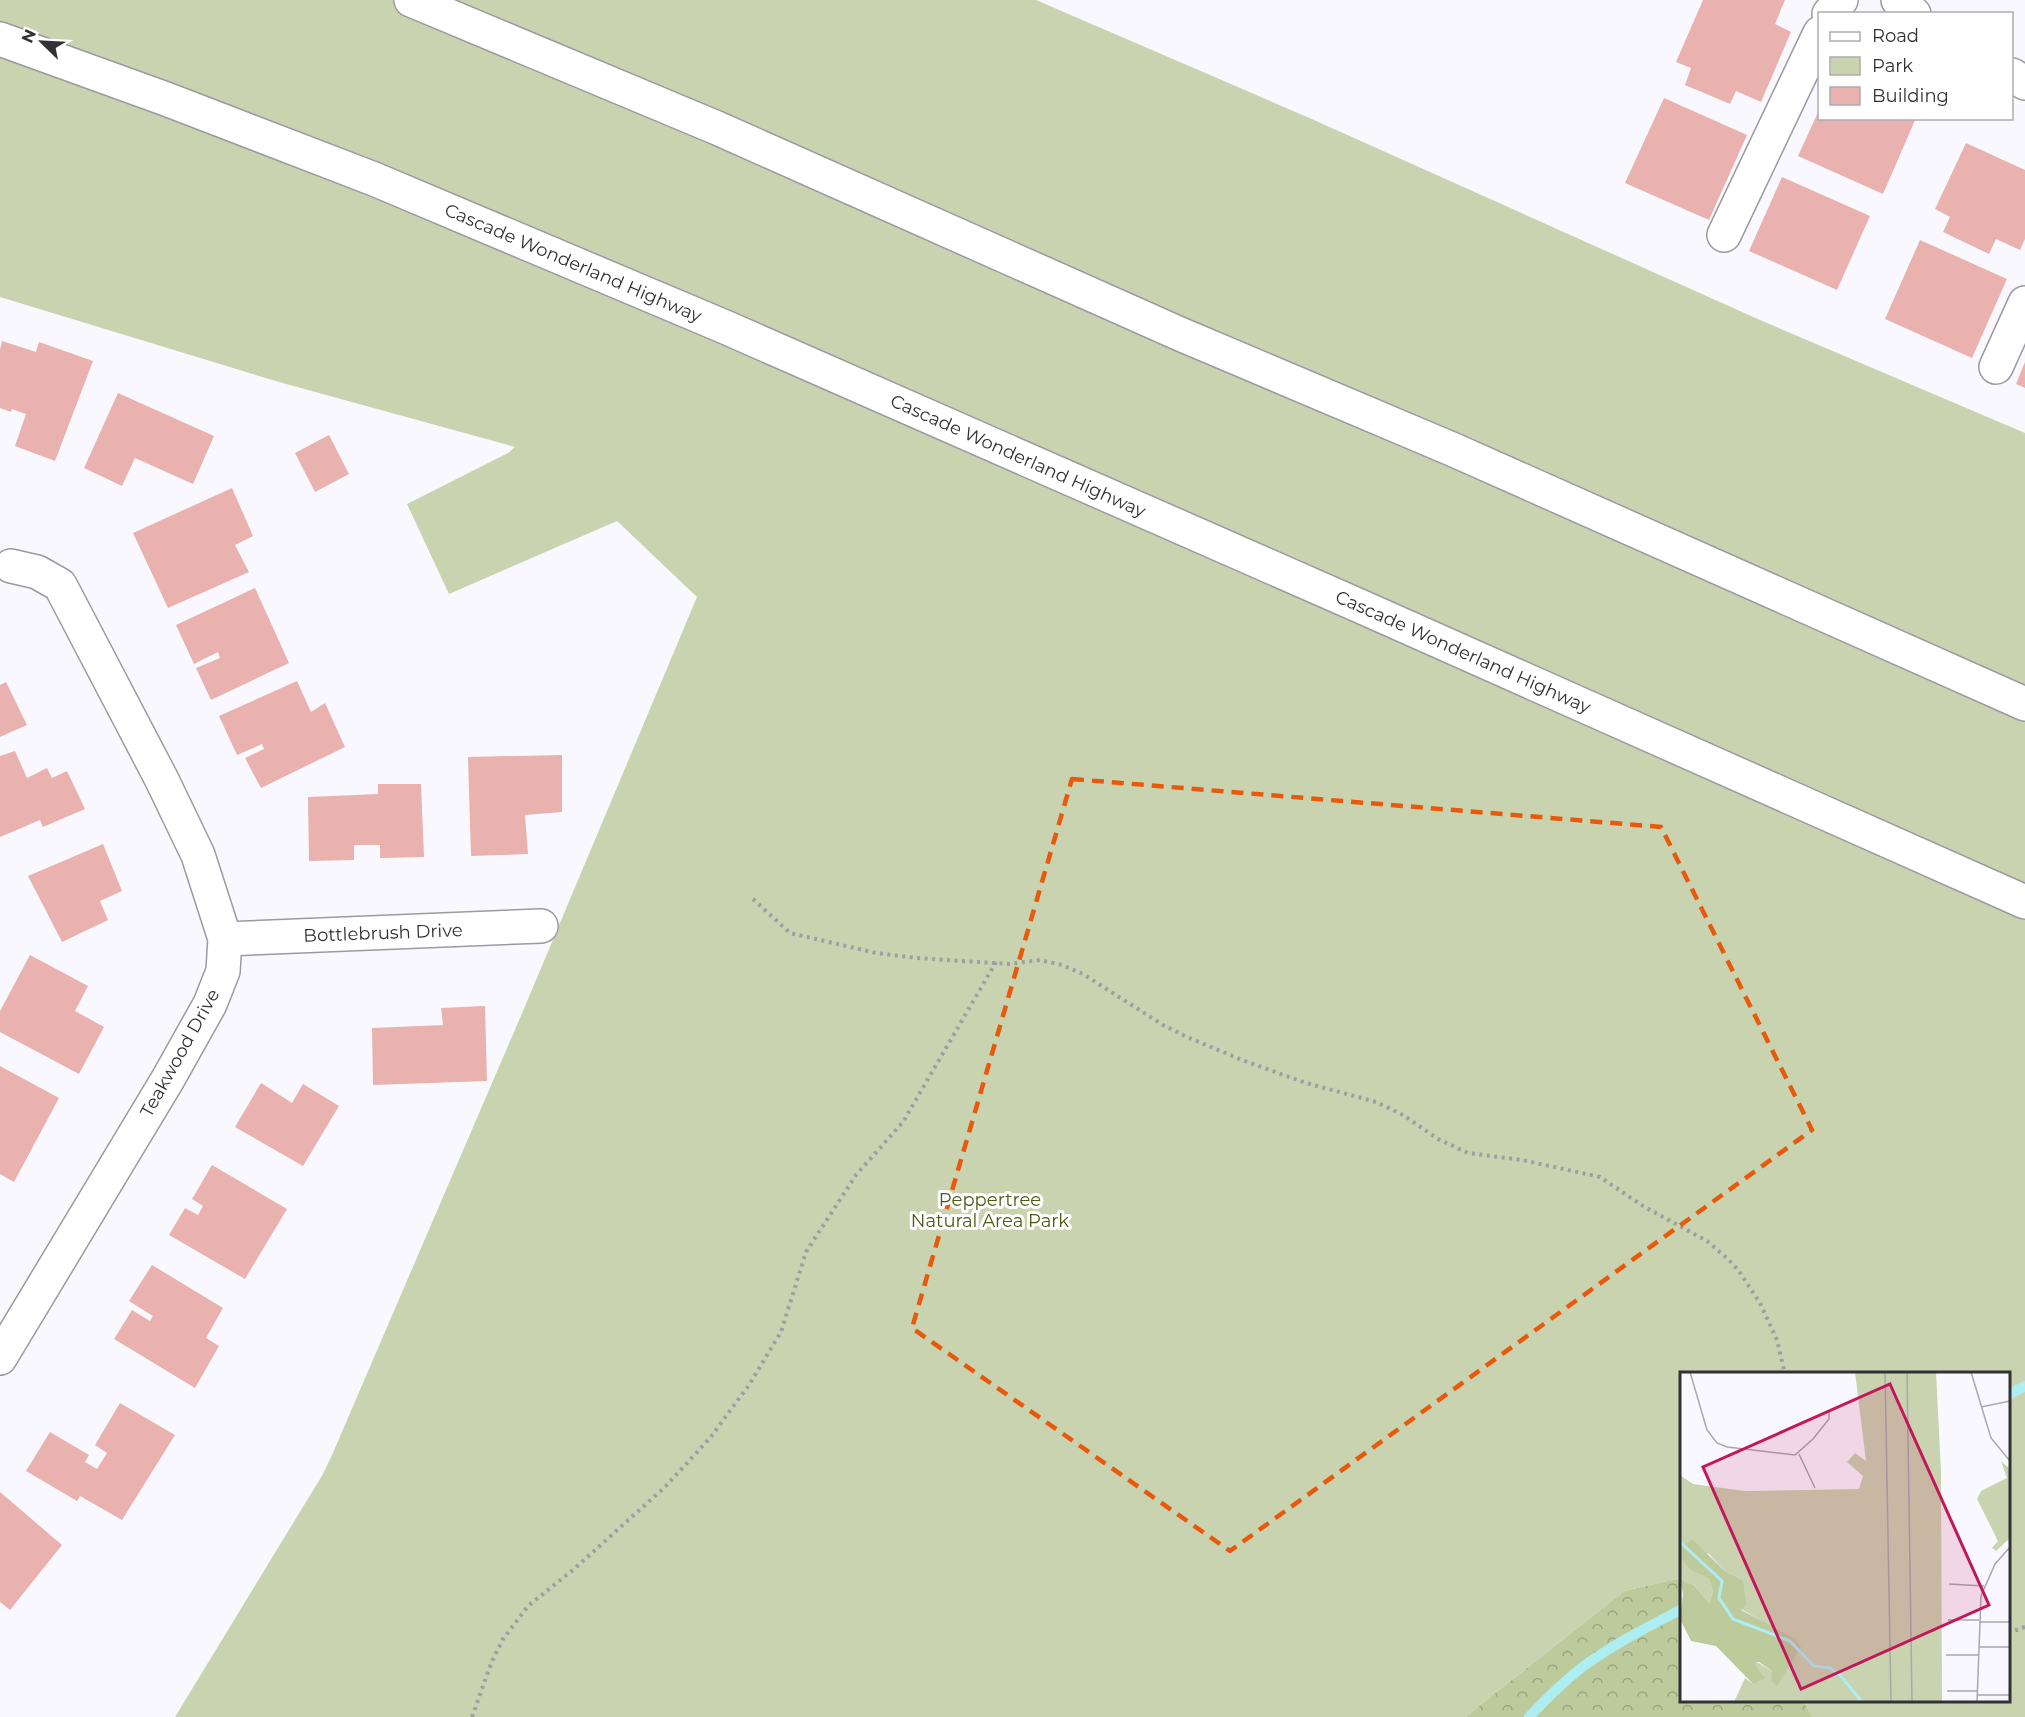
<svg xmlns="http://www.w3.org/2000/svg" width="2025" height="1717" viewBox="0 0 2025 1717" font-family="Montserrat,sans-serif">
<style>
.green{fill:#c9d3b0}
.forest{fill:url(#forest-crowns)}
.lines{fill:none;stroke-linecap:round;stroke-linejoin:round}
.stream{stroke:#adeef2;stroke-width:10}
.building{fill:#e9b2ae}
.minor-casing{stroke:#9b9a9f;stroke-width:36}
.highway-casing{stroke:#9b9a9f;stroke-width:36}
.path{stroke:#9f9ea3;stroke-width:4;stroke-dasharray:3 4.5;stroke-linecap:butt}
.minor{stroke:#fff;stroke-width:33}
.highway{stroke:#fff;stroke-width:33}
.marked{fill:none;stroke:#e8590c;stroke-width:4.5;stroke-dasharray:12 8;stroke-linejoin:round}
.labels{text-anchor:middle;stroke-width:6;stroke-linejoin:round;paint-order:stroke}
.street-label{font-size:18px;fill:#323134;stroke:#fff}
.park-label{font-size:18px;fill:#4c5c15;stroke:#fff}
.inset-river{fill:none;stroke:#adeef2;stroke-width:3}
.inset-road{fill:none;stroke:#a9a8ad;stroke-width:1.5}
.view{fill:#c2185b;fill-opacity:0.15;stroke:#c2185b;stroke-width:3}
.inset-edge{fill:none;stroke:#323134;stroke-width:3}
</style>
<defs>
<pattern id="forest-crowns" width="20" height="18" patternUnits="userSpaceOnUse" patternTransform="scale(1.5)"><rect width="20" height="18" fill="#bdcb9c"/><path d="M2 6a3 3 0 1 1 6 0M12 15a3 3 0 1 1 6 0" fill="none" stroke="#9aa580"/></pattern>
</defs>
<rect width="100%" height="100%" fill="#f9f8fe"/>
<path class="green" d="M0,0H1036L1314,120L1760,320L2025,433V1717H1813L1803,1701L2008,1700V1374H1682L1681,1578L1624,1591L1465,1717H175L323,1474L332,1455L523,1011L697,597L617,521L449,594L407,504L508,453L515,447L279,382L0,297Z"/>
<path class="forest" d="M1681,1578L1682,1700L1803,1701L1813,1717H1465L1624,1591Z"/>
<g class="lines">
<path class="stream" d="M2008,1395L2025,1386
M1529,1717C1546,1699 1564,1681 1584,1666C1614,1644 1648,1627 1682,1609"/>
</g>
<path class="building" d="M1703,0H1785L1775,24L1791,32L1761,102L1736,91L1730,104L1685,85L1691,68L1676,62Z
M1664,98L1747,135L1709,220L1625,183Z
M1820,108V118H1916L1883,194L1798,156Z
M1966,143L2025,170V239L2020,250L1996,239L1989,254L1943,232L1950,217L1935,209Z
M1782,177L1870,216L1837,290L1749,251Z
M1920,240L2007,279L1972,358L1885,319Z
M2,341L36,352L39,342L93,361L55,461L15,446L26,414L12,409L11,412L0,408V350Z
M2025,362V388L2016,384Z
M118,393L214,436L193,484L135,458L122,486L84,468Z
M329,435L349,474L315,492L295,453Z
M232,488L253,536L235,545L249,572L168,608L133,533Z
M255,588L289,663L211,700L196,668L220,658L218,652L194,664L176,625Z
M297,681L311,712L325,703L345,747L261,788L245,758L264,749L262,744L237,755L219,716Z
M6,682L27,725L0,737V685Z
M15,751L27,778L47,768L52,778L67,771L85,809L43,827L40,820L0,837V756Z
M562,755V812L525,815L528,854L471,856L468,757Z
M378,784H421L424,857L380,858V845H354V860L309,861L308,797L378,794Z
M103,844L122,891L100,901L108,920L62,942L28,876Z
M30,955L88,986L75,1011L104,1027L79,1074L0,1032V1011Z
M485,1006L487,1081L373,1085L372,1028L443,1025L441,1008Z
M0,1066L59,1098L14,1182L0,1174Z
M261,1083L292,1103L303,1084L339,1106L303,1166L235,1127Z
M212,1165L287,1209L245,1279L169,1235L185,1208L198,1215L203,1206L192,1199Z
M152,1265L223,1308L206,1338L219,1346L195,1388L114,1339L132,1310L150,1321L153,1316L129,1301Z
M120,1403L175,1435L122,1520L80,1496L77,1501L26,1471L50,1432L89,1455L85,1462L97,1469L107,1453L95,1445Z
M0,1492L62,1545L10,1610L0,1602Z"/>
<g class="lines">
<g class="minor-casing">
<path id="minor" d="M1898,0L1914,14
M1829,14L1841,0
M2012,75L2025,83
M1724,235L1820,33
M1996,367L2025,303
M225,939L541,926
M0,1358L168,1079L210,1004L223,971L225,939L198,855L162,780L60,585L37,572L11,566"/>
</g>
<g class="highway-casing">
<path id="highway" d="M411,0L717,128L1180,334L1454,450L2025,704
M0,39L166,99L374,179L725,327L1362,607L2025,902"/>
</g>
<path class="path" d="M753,899L790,933L876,953L917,958L1009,964L1040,960L1062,965L1083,974L1163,1025L1187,1037L1242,1060L1306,1083L1376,1102L1403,1115L1438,1139L1468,1153L1522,1160L1600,1177L1643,1206L1707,1241L1729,1260L1739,1271L1760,1303L1777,1340L1785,1374
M2008,1633L2025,1627
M472,1717L492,1661L503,1639L528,1606L574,1569L665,1487L710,1438L749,1385L781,1332L806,1252L856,1175L903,1122L996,962"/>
<use href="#minor" class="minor"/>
<use href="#highway" class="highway"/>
</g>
<path class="marked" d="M1072,779L1661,827L1812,1130L1230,1551L912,1328Z"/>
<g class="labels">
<g class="street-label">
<text transform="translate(573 263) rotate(23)" y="6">Cascade Wonderland Highway</text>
<text transform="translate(1018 456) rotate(24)" y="6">Cascade Wonderland Highway</text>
<text transform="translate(1463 652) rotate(24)" y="6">Cascade Wonderland Highway</text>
<text transform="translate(383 933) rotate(-2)" y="6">Bottlebrush Drive</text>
<text transform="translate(180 1053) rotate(-61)" y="6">Teakwood Drive</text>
</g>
<g class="park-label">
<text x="990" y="1206">Peppertree<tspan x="990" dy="21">Natural Area Park</tspan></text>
</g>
</g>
<g transform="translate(1680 1372)">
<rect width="330" height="330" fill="#f9f8fe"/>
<path d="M175,0H256L261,100L262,330H54L65,306L73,312L75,289L92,299L97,314L80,248L61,237L63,208L45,199L29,182L0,174V103L13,112L65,119L179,117L183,104L167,90L175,81L186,89ZM321,89L330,97V166L316,179L312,176L318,169L297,127L301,119L327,106ZM0,185L29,205L33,220L29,231L14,213L0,207Z" fill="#c9d3b0"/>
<path d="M13,168L45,199L63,208L66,232L61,238L116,267L121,275L97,314L91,309L92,299L79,290H75L77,296L85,306L73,312L36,274L11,269L0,247L3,222L0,207L14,213L29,231L33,220L29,206L11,198L0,185V174Z" fill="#bdcb9c"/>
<path class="inset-river" d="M0,170L42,209L39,226L53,247L110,269L134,294L150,296L160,303L182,330"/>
<path class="inset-road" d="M10,0L27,58L37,71L47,75L115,83L133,67L149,47V40M205,0L211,330M227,0L232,330M291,0L311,66L330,89M301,35L330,29M119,82L135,116M269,212L304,214M268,248H299M299,250H330M299,275H330M266,283H299M267,319H297M297,323H330M297,330L301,224L315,192L330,175"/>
<path class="view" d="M210,12L309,233L121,317L23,95Z"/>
<rect width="330" height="330" class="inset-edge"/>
</g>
<rect x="1818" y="12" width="195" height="108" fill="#ffffff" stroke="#adadae" stroke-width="1.5"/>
<rect x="1830" y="32" width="30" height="9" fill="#ffffff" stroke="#adadae" stroke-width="1.5"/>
<text x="1872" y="42" font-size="18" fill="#323134">Road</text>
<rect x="1830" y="57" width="30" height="18" fill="#c9d3b0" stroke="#adadae" stroke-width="1.5"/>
<text x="1872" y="72" font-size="18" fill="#323134">Park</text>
<rect x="1830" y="87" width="30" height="18" fill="#e9b2ae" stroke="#adadae" stroke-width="1.5"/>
<text x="1872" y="102" font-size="18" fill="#323134">Building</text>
<g transform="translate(42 42) rotate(294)" stroke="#ffffff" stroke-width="4.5" paint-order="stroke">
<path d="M0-4.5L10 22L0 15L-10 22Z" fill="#323134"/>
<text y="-9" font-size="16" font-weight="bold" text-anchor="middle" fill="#323134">N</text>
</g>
</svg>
